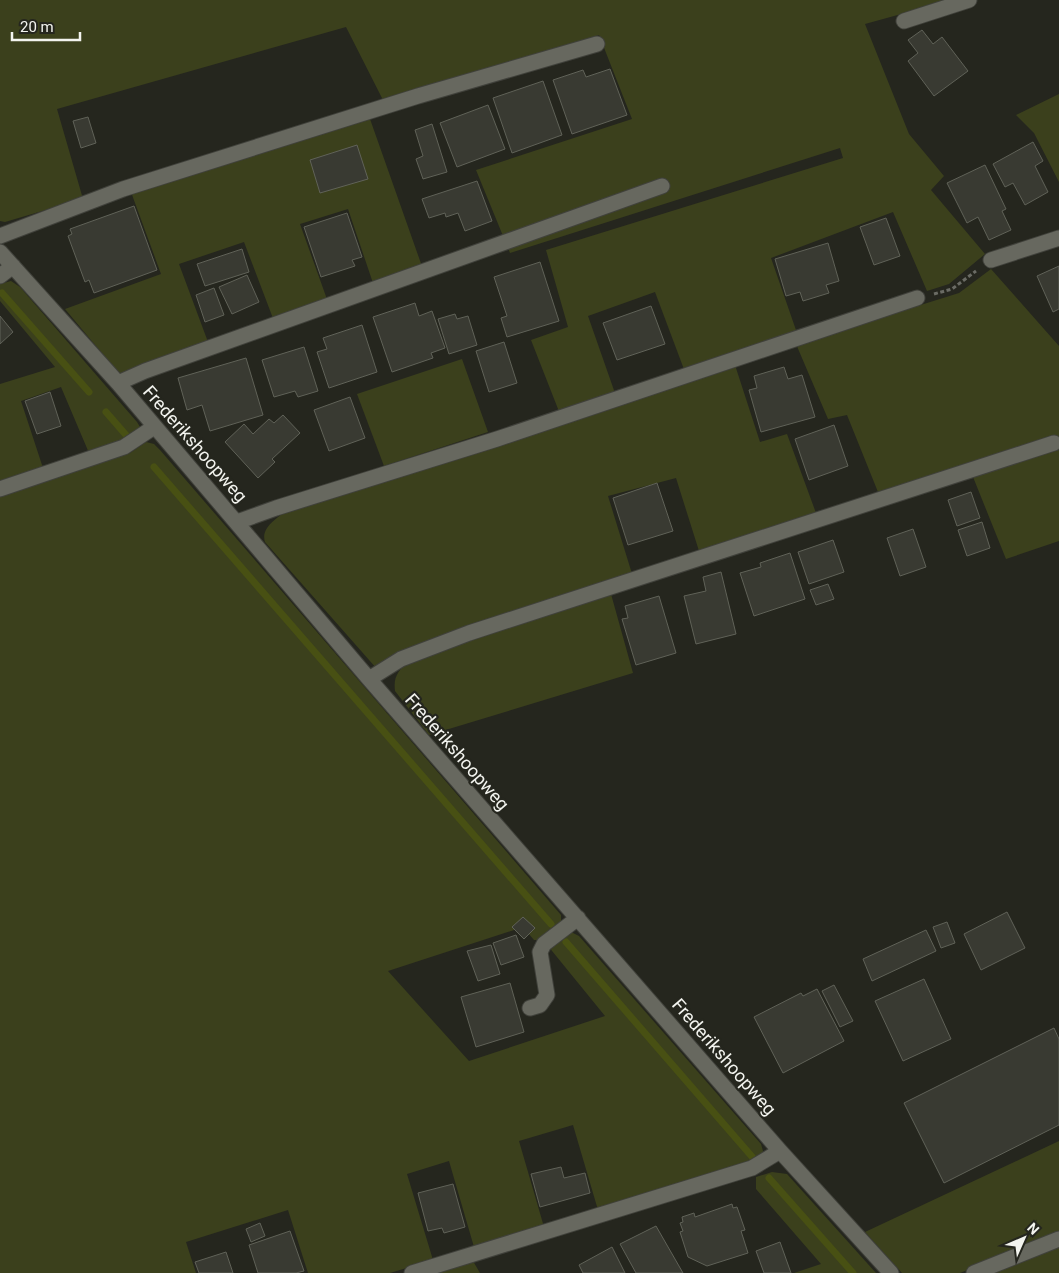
<svg xmlns="http://www.w3.org/2000/svg" width="1059" height="1273" viewBox="0 0 1059 1273" font-family="Roboto,sans-serif">
<style>
.green{fill:#3b401c}
.lines{fill:none;stroke-linecap:round;stroke-linejoin:round}
.stream{stroke:#485013;stroke-width:7}
.building{fill:#393a32;stroke:#606258}
.minor-casing{stroke:#40413b;stroke-width:17}
.path{stroke:#6a6b64;stroke-width:3;stroke-dasharray:4 2.5;stroke-linecap:butt}
.minor{stroke:#67685f;stroke-width:15}
.labels{text-anchor:middle;stroke-width:4.5;stroke-linejoin:round;paint-order:stroke}
.street-label{font-size:18px;fill:#f3f4ef;stroke:#25261e}
</style>
<rect width="100%" height="100%" fill="#25261e"/>
<path class="green" d="M0,0H952L865,24L909,134L944,176L931,190L985,254L949,284L927,291L893,212L771,258L797,333L685,372L655,292L588,316L616,396L560,414L531,340L568,327L546,250L843,158L840,148L510,253L476,170L632,119L599,35L384,102L346,27L57,109L83,199L5,222L0,221Z
M1059,94V182L1034,133L1016,115Z
M370,119L424,272L375,289L348,209L300,224L328,302L274,321L244,242L179,264L208,342L142,364L121,376L65,309L161,274L131,192Z
M991,269L1059,346V541L1006,559L969,467L880,497L847,415L828,419L796,344L959,293Z
M11,281L20,287L137,422L140,427L134,437L89,453L61,387L21,401L43,468L0,482V384L55,367L0,301V284Z
M462,359L488,432L384,466L357,394Z
M735,365L760,442L787,434L816,513L699,551L676,478L608,496L633,577L469,626L396,653L377,669L265,542C260,527 279,517 290,508Z
M146,442L154,444L160,450L561,915V922L540,940H534L523,927L388,971L469,1061L605,1016L548,946L571,932L579,936L761,1144L763,1151L760,1160L598,1210L573,1125L519,1141L544,1227L474,1247L449,1161L407,1174L433,1260L390,1273H308L288,1210L186,1242L196,1273H0V495L130,453Z
M611,594L633,673L429,735L395,691C393,676 399,670 410,660Z
M1059,1141V1233L960,1273H902L865,1232Z
M772,1172L787,1174L876,1273H794L821,1264L756,1189V1177Z
M1059,1246V1273H988Z
M473,1261L480,1273H433Z"/>
<g class="lines">
<path class="stream" d="M2,293L89,392
M106,412L126,435
M154,467L551,924
M566,942L754,1159
M769,1178L853,1273"/>
</g>
<path class="building" d="M922,30L933,44L942,37L968,71L934,96L908,61L918,53L908,40Z
M610,69L627,115L572,134L553,80L583,70L586,77Z
M543,81L562,135L512,153L493,98Z
M488,105L505,149L457,167L440,123Z
M88,117L96,143L81,148L73,121Z
M432,124L447,172L423,179L416,159L423,156L415,130Z
M1033,142L1043,161L1035,166L1048,192L1025,205L1013,183L1005,187L993,164Z
M357,145L368,179L320,193L310,160Z
M985,165L1006,209L1002,211L1011,230L989,240L978,217L967,223L947,183Z
M477,181L492,221L465,231L458,213L446,217L445,213L429,218L422,199Z
M134,206L157,270L94,293L89,280L85,282L68,236L72,234L70,229Z
M347,213L362,257L352,260L355,266L321,277L304,227Z
M886,218L900,256L874,265L860,227Z
M828,243L839,281L826,285L829,293L803,301L800,292L786,296L775,259Z
M242,249L249,272L205,286L197,264Z
M540,262L559,321L507,337L501,318L507,316L494,277Z
M1059,266V309L1053,312L1037,276Z
M247,275L259,302L232,314L219,287Z
M214,288L224,315L205,322L196,295Z
M415,303L419,316L432,311L445,348L431,353L433,358L392,372L373,317Z
M651,306L665,344L617,360L603,323Z
M455,314L457,319L468,316L477,345L449,354L438,319Z
M0,316L13,332L0,344Z
M362,325L377,372L329,388L317,352L327,349L323,338Z
M504,342L517,383L489,392L476,351Z
M304,347L318,391L298,397L295,391L274,397L262,360Z
M246,358L263,415L210,431L202,405L187,410L178,378Z
M784,367L788,379L802,375L815,417L761,432L749,390L757,388L754,376Z
M50,392L61,426L37,434L25,401Z
M350,397L365,438L329,451L314,410Z
M283,415L300,433L272,459L275,462L258,478L225,442L244,424L253,434L269,419L274,423Z
M834,425L848,466L809,480L795,439Z
M657,483L673,531L628,545L613,498Z
M971,492L980,518L957,526L948,500Z
M982,522L990,548L967,556L958,530Z
M913,529L926,567L900,576L887,538Z
M833,540L844,572L809,584L798,552Z
M790,553L805,599L754,616L740,573L761,567L760,563Z
M721,572L736,634L696,644L684,596L706,591L703,577Z
M828,584L834,599L816,605L810,590Z
M659,596L676,653L636,665L622,619L628,618L625,606Z
M1007,912L1025,948L981,970L964,934Z
M523,917L535,928L524,939L512,927Z
M947,922L955,943L941,948L933,927Z
M926,930L936,951L872,981L863,959Z
M516,935L524,957L501,965L493,943Z
M491,945L500,974L478,981L467,951Z
M924,979L951,1039L903,1061L875,1001Z
M510,983L524,1032L476,1047L461,997Z
M834,985L853,1021L840,1027L822,991Z
M817,989L844,1041L783,1073L754,1017L801,993L803,996Z
M1054,1028L1059,1039V1125L944,1183L904,1103Z
M561,1167L564,1178L585,1173L590,1193L540,1207L531,1174Z
M453,1184L465,1227L444,1233L442,1228L428,1231L418,1193Z
M732,1204L733,1208L737,1207L745,1230L741,1231L748,1253L707,1266L688,1257L680,1232L683,1231L680,1223L683,1222L682,1217L694,1213L695,1217Z
M260,1223L265,1236L251,1242L246,1229Z
M656,1226L683,1273H636L620,1244Z
M290,1231L304,1271L296,1273H258L249,1245Z
M780,1242L791,1273H764L756,1251Z
M612,1247L625,1273H583L579,1265Z
M226,1252L233,1273H199L195,1262Z"/>
<g class="lines">
<g class="minor-casing">
<path id="minor" d="M904,21L969,0
M0,236L123,189L418,96L597,44
M0,252L118,383L369,679L780,1151L891,1273
M991,260L1059,238
M0,276L13,266
M118,383L145,371L662,186
M0,489L124,447L154,427
M237,522L276,508L497,439L917,298
M369,679L401,659L469,633L1054,443
M530,1008L540,1005L547,995L540,952L544,944L578,918
M412,1273L752,1168L780,1151
M974,1273L1059,1239"/>
</g>
<path class="path" d="M934,294L952,289L976,271"/>
<use href="#minor" class="minor"/>
</g>
<g class="labels">
<g class="street-label">
<text transform="translate(195 444) rotate(49)" y="6">Frederikshoopweg</text>
<text transform="translate(457 752) rotate(49)" y="6">Frederikshoopweg</text>
<text transform="translate(724 1057) rotate(49)" y="6">Frederikshoopweg</text>
</g>
</g>
<g transform="translate(1024 1238) rotate(45)" stroke="#25261e" stroke-width="4" paint-order="stroke">
<path d="M0-4L9 19L0 12L-9 19Z" fill="#f3f4ef"/>
<text y="-8" font-size="14" font-weight="bold" text-anchor="middle" fill="#f3f4ef">N</text>
</g>
<path d="M12 32v8h68v-8" fill="none" stroke="#f3f4ef" stroke-width="2.5"/>
<text x="20" y="32" font-size="15" fill="#f3f4ef" stroke="#25261e" stroke-width="4" paint-order="stroke">20 m</text>
</svg>
